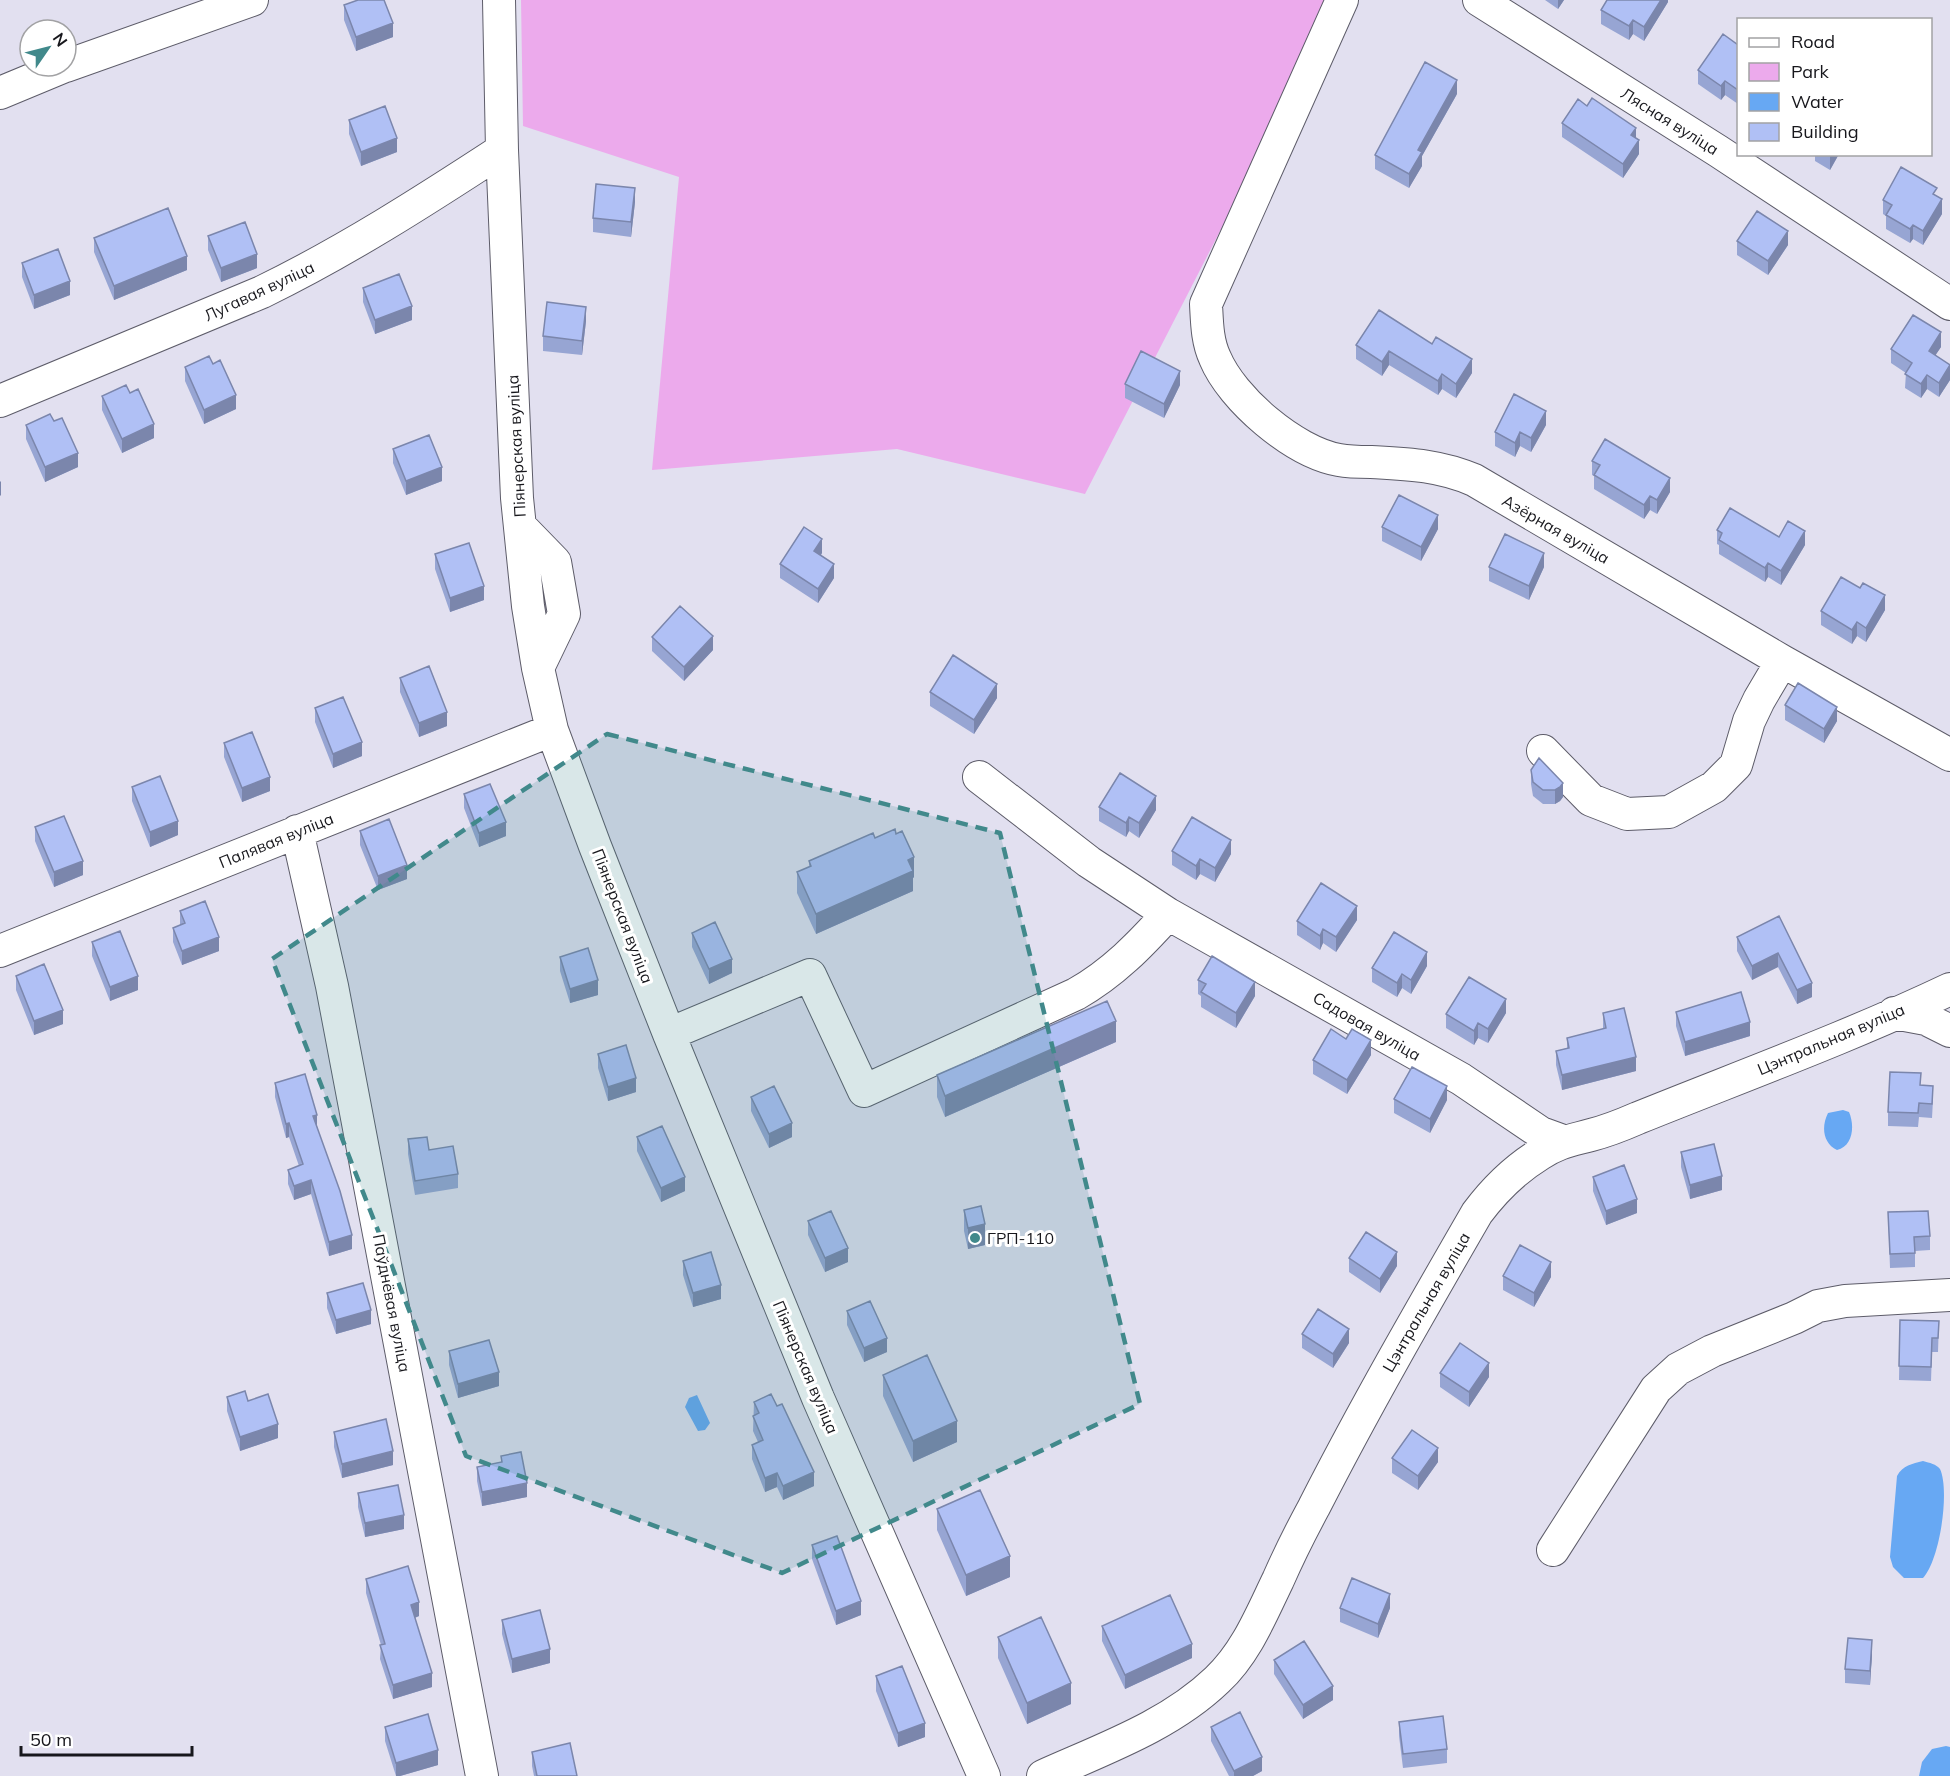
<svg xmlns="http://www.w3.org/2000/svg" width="1950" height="1776" viewBox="0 0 1950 1776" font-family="Mulish,sans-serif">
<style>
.green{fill:#ecaaec}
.water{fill:#67a8f3}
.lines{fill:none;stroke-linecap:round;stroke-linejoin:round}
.minor-casing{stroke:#5d5c69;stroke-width:34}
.minor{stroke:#fff;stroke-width:32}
.wall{fill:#97a5d3}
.shaded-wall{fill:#7b86ac}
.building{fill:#b0c0f5;stroke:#7b86ac;stroke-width:1.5}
.marked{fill:#41898b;fill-opacity:0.2;stroke:#41898b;stroke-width:4.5;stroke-dasharray:12 8;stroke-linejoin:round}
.poi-dot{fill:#41898b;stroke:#fff;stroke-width:2}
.labels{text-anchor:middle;stroke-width:6;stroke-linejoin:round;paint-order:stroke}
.street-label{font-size:16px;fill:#17171c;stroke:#fff}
.poi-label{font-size:16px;fill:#17171c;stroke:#fff;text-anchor:start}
</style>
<rect width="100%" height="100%" fill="#e2e0f0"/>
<path class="green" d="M521,0H1331L1255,163L1085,494L897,449L652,470L679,177L523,126Z"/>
<path class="water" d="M1843,1110L1849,1112C1855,1126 1853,1146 1837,1150C1823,1143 1821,1127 1828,1113Z
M697,1395L710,1423L705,1430L698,1431L685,1407L689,1398Z
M1923,1461C1930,1463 1936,1464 1940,1469C1950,1490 1940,1560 1923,1578H1904L1893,1567L1890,1557L1897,1476C1903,1465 1912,1464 1923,1461Z
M1946,1746L1950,1747V1776H1919L1922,1762L1932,1749Z"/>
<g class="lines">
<g class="minor-casing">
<path id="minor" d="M499,0L502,150L517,498L528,606L538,668L552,730L595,846L669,1034L818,1398L984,1776
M1342,0L1206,304C1207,322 1207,341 1215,358C1232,399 1294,452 1339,460C1349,462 1360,462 1371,462C1408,464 1439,465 1474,480L1782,661L1950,755
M1479,0L1718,151L1950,304
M66,66L252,0
M0,93L65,66
M0,401L262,292C346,251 424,201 502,150
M520,526L555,562L564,614L538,668
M1543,751L1591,800L1627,814L1669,812L1714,787L1736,765L1749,721L1759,700L1782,661
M979,777L1089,862L1168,914L1461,1079L1541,1133L1563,1141
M297,831L332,986L482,1776
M0,951L552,730
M1894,1013L1926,1019L1950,1031
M669,1034L810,975L864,1091L1076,994C1113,973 1140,945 1168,914
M1553,1550L1656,1389L1678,1369L1712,1351L1794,1318L1818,1306L1845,1301L1950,1295
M1043,1776C1103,1749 1169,1726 1217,1680C1246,1653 1261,1615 1278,1580C1289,1555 1301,1531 1314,1507C1365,1407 1421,1310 1477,1213C1495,1189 1514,1170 1540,1154C1559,1142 1569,1141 1591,1135C1607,1131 1622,1125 1638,1118C1742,1076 1849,1037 1950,989"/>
</g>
<use href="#minor" class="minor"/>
</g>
<path class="wall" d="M1545,0H1564L1558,9Z
M1668,0V2L1644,41L1633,34L1629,40L1601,24V10Z
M344,5L393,37L356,51L344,20Z
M1738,45V104L1725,95L1721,100L1698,84V70Z
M1457,94L1422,156V166L1409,188L1375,169V155Z
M1587,106L1636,138L1639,154L1623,178L1562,137V123Z
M349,120L397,152L361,166L349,134Z
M1815,154H1839L1830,170L1815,161Z
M1937,196L1942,214L1923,245L1913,239L1910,243L1886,229V216L1883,214V200Z
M635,202L631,237L593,232V218Z
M208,236L257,268L221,282L208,250Z
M94,238L187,270L114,300L94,252Z
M1737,241L1788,245L1768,275L1737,255Z
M22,263L70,295L34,309L22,277Z
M363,288L412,320L375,334L363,302Z
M1379,310L1472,373L1456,398L1442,389L1438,395L1389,365L1382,376L1356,359V345Z
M586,321L582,355L543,351V336Z
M1941,347L1935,355L1950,365V380L1939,397L1927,389L1921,398L1905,388L1906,373L1891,363V349Z
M213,364L236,409L204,424L185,381V367Z
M1125,384L1180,385L1164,418L1125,398Z
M130,393L154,438L122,453L102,410V396Z
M54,421L78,467L45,482L26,439V425Z
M1546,425L1531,452L1520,446L1515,457L1495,446V432Z
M393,449L442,481L406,495L393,463Z
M1592,461L1670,492L1657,514L1650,510L1644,519L1594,489V476L1592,475Z
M1382,527L1438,529L1421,561L1382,541Z
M1717,530L1779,537L1805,545L1781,585L1768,577L1765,582L1719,554V545L1717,544Z
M822,553L821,555L834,578L818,603L780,578V564Z
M435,554L484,600L450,612L435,569Z
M1489,567H1544L1529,600L1489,581Z
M1885,610L1866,642L1857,636L1852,644L1821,625V611Z
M652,637L713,650L684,681L652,651Z
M400,678L447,726L419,737L400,692Z
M930,692L997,698L974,734L930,706Z
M1785,705L1837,721L1824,743L1785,720Z
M315,708L362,756L333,768L315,722Z
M224,743L270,791L242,802L224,757Z
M1539,758L1563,797L1560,801L1555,804H1543L1533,796L1531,784V770Z
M132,787L178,835L150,847L132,801Z
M464,794L506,836L479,847L464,808Z
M1099,807L1156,810L1139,838L1129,831L1126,837L1099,821Z
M35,827L83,875L54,887L35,841Z
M360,831L407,879L378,890L360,845Z
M875,838L914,877L913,878V891L816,934L797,893V872L809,867V861Z
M1172,851L1231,854L1215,882L1200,874L1196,880L1172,865Z
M180,911L219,951L182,965L173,942V928L180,925Z
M1779,916L1812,997L1797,1004L1778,967L1752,980L1737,951V937Z
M1357,920L1336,952L1323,943L1320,950L1297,935V921Z
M692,933L732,973L709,984L692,947Z
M92,942L138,990L110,1001L92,956Z
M560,957L598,995L570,1003L560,971Z
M1427,966L1411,994L1402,988L1397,997L1372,982V968Z
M16,976L63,1024L34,1035L16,990Z
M1198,980L1255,996L1236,1028L1201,1007V996L1198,994Z
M1676,1012L1750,1036L1685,1056L1676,1026Z
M1506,1013L1488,1043L1478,1038L1474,1045L1446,1028V1014Z
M1603,1013L1636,1071L1562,1090L1556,1065V1051L1567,1048V1038L1603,1029Z
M1346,1039L1371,1055L1347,1094L1313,1074V1060Z
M1116,1042L945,1117L937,1097V1075Z
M598,1054L636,1092L608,1101L598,1068Z
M275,1083L317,1126L352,1249L329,1256L311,1194L294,1200L288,1184V1170L299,1166L289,1137L286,1138L275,1097Z
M1921,1085L1933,1100L1932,1118L1919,1117L1918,1127L1888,1126V1112Z
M751,1097L792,1137L769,1148L751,1111Z
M1394,1099L1447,1100L1430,1133L1394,1113Z
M637,1137L685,1191L661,1202L637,1151Z
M408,1139L429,1150L458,1174V1188L415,1195L408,1154Z
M1681,1152L1722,1190L1690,1199L1681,1167Z
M1593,1177L1637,1213L1606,1225L1593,1191Z
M964,1210L985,1245L968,1249L964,1231Z
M1888,1212L1930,1236V1250L1915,1251V1267L1890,1268Z
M808,1221L848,1262L825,1272L808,1235Z
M1349,1258L1397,1266L1380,1293L1349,1272Z
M683,1261L721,1299L693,1307L683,1275Z
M1503,1276L1551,1277L1534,1307L1503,1290Z
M327,1293L371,1324L336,1334L327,1308Z
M847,1311L887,1352L864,1362L847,1325Z
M1900,1320L1939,1321L1938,1352H1932L1931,1381L1899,1380Z
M1302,1334L1349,1343L1333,1368L1302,1348Z
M449,1351L499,1386L458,1398L449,1365Z
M1440,1373L1489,1377L1469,1407L1440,1387Z
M883,1375L957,1442L913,1462L883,1396Z
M227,1397L248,1401L278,1438L240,1451L227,1411Z
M754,1402L814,1486L783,1500L777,1487L765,1492L752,1459V1445L758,1442L753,1431Z
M334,1432L393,1465L342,1478L334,1447Z
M501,1456L527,1497L482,1506L477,1481V1467L501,1462Z
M1392,1458L1438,1462L1418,1490L1392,1473Z
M358,1493L404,1529L365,1537L358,1507Z
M937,1509L1010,1577L966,1596L937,1530Z
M812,1545L861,1615L836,1625L812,1559Z
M366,1579L419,1616L415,1618L432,1687L393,1699L380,1659L381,1645L366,1593Z
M1340,1608H1390L1378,1638L1340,1622Z
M502,1620L550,1663L512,1673L502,1634Z
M1102,1626L1192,1658L1125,1689L1102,1641Z
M998,1637L1071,1704L1027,1724L998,1658Z
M1872,1654L1870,1685L1845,1683V1669Z
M1274,1660L1333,1700L1303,1719L1274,1674Z
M876,1676L925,1737L898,1747L876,1691Z
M1399,1722L1447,1749V1763L1403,1768L1399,1736Z
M385,1727L438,1765L400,1776H396L385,1741Z
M1211,1727L1262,1771L1253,1776H1229L1211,1741Z
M532,1752L577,1776H534L532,1766Z"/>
<path class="shaded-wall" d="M1558,0H1564L1558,9Z
M1661,0H1668V2L1644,41V27Z
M1633,20V34L1629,40V26Z
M393,23V37L356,51V37Z
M1457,80V94L1422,156V166L1409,188V174L1418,150Z
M1725,81V95L1721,100V86Z
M1636,128V142L1631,135Z
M397,138V152L361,166V152Z
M1639,140V154L1623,178V164Z
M1831,154H1839L1830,170V156Z
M635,188V202L631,237V222Z
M1942,199V214L1923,245V231Z
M1913,225V239L1910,243V229Z
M1788,231V245L1768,275V261Z
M257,254V268L221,282V268Z
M187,256V270L114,300V286Z
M70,281V295L34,309V295Z
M412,306V320L375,334V320Z
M586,307V321L582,355V341Z
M1941,332V347L1929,365V351Z
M1389,351V365L1382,376V362Z
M1472,359V373L1456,398V384Z
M1950,366V380L1939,397V383Z
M1180,371V385L1164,418V404Z
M1442,374V389L1438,395V381Z
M1927,375V389L1921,398V384Z
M236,395V409L204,424V410Z
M1546,411V425L1531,452V438Z
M154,424V438L122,453V439Z
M1520,432V446L1515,457V443Z
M78,453V467L45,482V467Z
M442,467V481L406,495V481Z
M1670,478V492L1657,514V500Z
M1,481V495L0,496V482Z
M1650,496V510L1644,519V505Z
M1438,515V529L1421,561V547Z
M1805,531V545L1781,585V571Z
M822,539V553L814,565V551Z
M1544,553V567L1529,600V586Z
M1768,563V577L1765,582V568Z
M834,564V578L818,603V589Z
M484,586V600L450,612V598Z
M1885,595V610L1866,642V628Z
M1857,622V636L1852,644V630Z
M713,636V650L684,681V667Z
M997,684V698L974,734V720Z
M1837,707V721L1824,743V729Z
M447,712V726L419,737V723Z
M362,742V756L333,768V754Z
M270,777V791L242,802V788Z
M1563,783V797L1560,801L1555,804V790Z
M1156,796V810L1139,838V823Z
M1129,817V831L1126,837V823Z
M178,821V835L150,847V832Z
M506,822V836L479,847V833Z
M1231,840V854L1215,882V868Z
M914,857V877L913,878V891L816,934V914Z
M1200,859V874L1196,880V866Z
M83,861V875L54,887V872Z
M407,865V879L378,890V876Z
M1357,906V920L1336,952V937Z
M1323,929V943L1320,950V936Z
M219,937V951L182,965V951Z
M1427,952V966L1411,994V980Z
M1778,953V967L1752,980V966Z
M732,959V973L709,984V969Z
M1402,974V988L1397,997V983Z
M138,976V990L110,1001V987Z
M598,980V995L570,1003V989Z
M1255,982V996L1236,1028V1013Z
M1812,983V997L1797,1004V990Z
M1506,999V1013L1488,1043V1029Z
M63,1010V1024L34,1035V1021Z
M1116,1021V1042L945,1117V1096Z
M1750,1022V1036L1685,1056V1042Z
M1478,1023V1038L1474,1045V1031Z
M1371,1040V1055L1347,1094V1080Z
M1636,1057V1071L1562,1090V1075Z
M636,1078V1092L608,1101V1087Z
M1447,1086V1100L1430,1133V1119Z
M317,1115V1129L313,1116Z
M289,1123V1137L286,1138V1124Z
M792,1123V1137L769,1148V1134Z
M1722,1176V1190L1690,1199V1185Z
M685,1177V1191L661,1202V1188Z
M311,1180V1194L294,1200V1186Z
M1637,1199V1213L1606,1225V1211Z
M985,1224V1245L968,1249V1228Z
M352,1235V1249L329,1256V1242Z
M848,1248V1262L825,1272V1258Z
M1397,1252V1266L1380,1293V1279Z
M1551,1262V1277L1534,1307V1293Z
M721,1285V1299L693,1307V1293Z
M371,1310V1324L336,1334V1320Z
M1349,1329V1343L1333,1368V1354Z
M887,1338V1352L864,1362V1348Z
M1489,1363V1377L1469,1407V1392Z
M499,1372V1386L458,1398V1384Z
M957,1421V1442L913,1462V1441Z
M278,1424V1438L240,1451V1437Z
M1438,1448V1462L1418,1490V1476Z
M393,1451V1465L342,1478V1464Z
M814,1472V1486L783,1500V1486Z
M777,1473V1487L765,1492V1478Z
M527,1483V1497L482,1506V1492Z
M404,1515V1529L365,1537V1523Z
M1010,1556V1577L966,1596V1575Z
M1390,1594V1608L1378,1638V1624Z
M861,1601V1615L836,1625V1611Z
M419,1602V1616L411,1619V1605Z
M1872,1640V1654L1870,1685V1671Z
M1192,1644V1658L1125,1689V1675Z
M550,1649V1663L512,1673V1659Z
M432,1673V1687L393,1699V1685Z
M1071,1683V1704L1027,1724V1703Z
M1333,1686V1700L1303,1719V1705Z
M925,1723V1737L898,1747V1733Z
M438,1750V1765L400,1776H396V1763Z
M1262,1757V1771L1253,1776H1234V1771Z"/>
<path class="building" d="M358,0H384L393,23L356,37L344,5Z
M1607,0H1661L1644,27L1633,20L1629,26L1601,10Z
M1723,34L1738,45V90L1725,81L1721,86L1698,70Z
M1425,62L1457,80L1418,150L1422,152L1409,174L1375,155Z
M1592,98L1636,128L1631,135L1639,140L1623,164L1562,123L1578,99L1587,106Z
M385,106L397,138L361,152L349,120Z
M1901,167L1937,188L1933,194L1942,199L1923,231L1913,225L1910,229L1886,215L1892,205L1883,200Z
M596,184L635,188L631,222L593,218Z
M168,208L187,256L114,286L94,238Z
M1757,211L1788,231L1768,261L1737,241Z
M245,222L257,254L221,268L208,236Z
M58,249L70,281L34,295L22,263Z
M399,274L412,306L375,320L363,288Z
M547,302L586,307L582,341L543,336Z
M1379,310L1432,344L1436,337L1472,359L1456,384L1442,374L1438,381L1389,351L1382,362L1356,345Z
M1913,315L1941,332L1929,351L1950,365L1939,383L1927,375L1921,384L1905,374L1912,363L1891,349Z
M1141,351L1180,371L1164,404L1125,384Z
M209,356L213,364L220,360L236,395L204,410L185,367Z
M126,385L130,393L138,389L154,424L122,439L102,396Z
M1514,394L1546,411L1531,438L1520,432L1515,443L1495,432Z
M50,414L54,421L62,418L78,453L45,467L26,425Z
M429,435L442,467L406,481L393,449Z
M1605,439L1670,478L1657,500L1650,496L1644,505L1594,475L1600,465L1592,461Z
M1399,495L1438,515L1421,547L1382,527Z
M1730,508L1779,537L1788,521L1805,531L1781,571L1768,563L1765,568L1719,540L1722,533L1717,530Z
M804,527L822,539L814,551L834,564L818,589L780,564Z
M1505,534L1544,553L1529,586L1489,567Z
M469,543L484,586L450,598L435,554Z
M1841,577L1860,588L1863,583L1885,595L1866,628L1857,622L1852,630L1821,611Z
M680,606L713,636L684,667L652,637Z
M953,655L997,684L974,720L930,692Z
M429,666L447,712L419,723L400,678Z
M1798,683L1837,707L1824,729L1785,705Z
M343,697L362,742L333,754L315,708Z
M252,732L270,777L242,788L224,743Z
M1539,758L1563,783L1560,787L1555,790H1543L1533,782L1531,770Z
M1120,773L1156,796L1139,823L1129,817L1126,823L1099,807Z
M160,776L178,821L150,832L132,787Z
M490,784L506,822L479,833L464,794Z
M64,816L83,861L54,872L35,827Z
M1192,817L1231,840L1215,868L1200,859L1196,866L1172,851Z
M389,819L407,865L378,876L360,831Z
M895,829L896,834L902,831L914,857L908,860L913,871L816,914L797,872L811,866L809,861L873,833L875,838Z
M1321,883L1357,906L1336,937L1323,929L1320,936L1297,921Z
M205,901L219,937L182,951L173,928L185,923L180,911Z
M1779,916L1812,983L1797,990L1778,953L1752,966L1737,937Z
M715,922L732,959L709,969L692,933Z
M120,931L138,976L110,987L92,942Z
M1394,932L1427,952L1411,980L1402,974L1397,983L1372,968Z
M588,948L598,980L570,989L560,957Z
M1212,956L1255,982L1236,1013L1201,992L1206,984L1198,980Z
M44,964L63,1010L34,1021L16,976Z
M1469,977L1506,999L1488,1029L1478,1023L1474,1031L1446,1014Z
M1741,992L1750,1022L1685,1042L1676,1012Z
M1107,1001L1116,1021L945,1096L937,1075Z
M1624,1008L1636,1057L1562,1075L1556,1051L1569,1048L1567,1038L1606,1028L1603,1013Z
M1331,1029L1346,1039L1352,1029L1371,1040L1347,1080L1313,1060Z
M626,1045L636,1078L608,1087L598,1054Z
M1412,1067L1447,1086L1430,1119L1394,1099Z
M1890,1072L1921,1073L1920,1085L1933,1086L1932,1104L1919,1103L1918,1113L1888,1112Z
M305,1074L317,1115L313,1116L340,1191L352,1235L329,1242L311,1180L294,1186L288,1170L303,1164L289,1123L286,1124L275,1083Z
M774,1086L792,1123L769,1134L751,1097Z
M662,1126L685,1177L661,1188L637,1137Z
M427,1137L429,1150L453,1146L458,1174L415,1181L408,1139Z
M1714,1144L1722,1176L1690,1185L1681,1152Z
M1624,1165L1637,1199L1606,1211L1593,1177Z
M981,1206L985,1224L968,1228L964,1210Z
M831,1211L848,1248L825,1258L808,1221Z
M1928,1211L1930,1236L1914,1237L1915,1253L1890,1254L1888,1212Z
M1366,1232L1397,1252L1380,1279L1349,1258Z
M1520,1245L1551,1262L1534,1293L1503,1276Z
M711,1252L721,1285L693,1293L683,1261Z
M363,1283L371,1310L336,1320L327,1293Z
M870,1301L887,1338L864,1348L847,1311Z
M1318,1309L1349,1329L1333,1354L1302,1334Z
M1900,1320L1939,1321L1938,1338H1932L1931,1367L1899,1366Z
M489,1340L499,1372L458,1384L449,1351Z
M1460,1343L1489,1363L1469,1392L1440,1373Z
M927,1355L957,1421L913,1441L883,1375Z
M245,1391L248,1401L268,1394L278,1424L240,1437L227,1397Z
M771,1394L777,1406L782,1404L814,1472L783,1486L777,1473L765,1478L752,1445L763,1440L753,1416L759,1413L754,1402Z
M386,1419L393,1451L342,1464L334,1432Z
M1412,1430L1438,1448L1418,1476L1392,1458Z
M521,1452L527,1483L482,1492L477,1467L502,1462L501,1456Z
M398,1485L404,1515L365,1523L358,1493Z
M980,1490L1010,1556L966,1575L937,1509Z
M837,1536L861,1601L836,1611L812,1545Z
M408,1566L419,1602L411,1605L432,1673L393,1685L380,1645L385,1644L366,1579Z
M1352,1578L1390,1594L1378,1624L1340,1608Z
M1170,1595L1192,1644L1125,1675L1102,1626Z
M540,1610L550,1649L512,1659L502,1620Z
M1041,1617L1071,1683L1027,1703L998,1637Z
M1848,1638L1872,1640L1870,1671L1845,1669Z
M1304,1641L1333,1686L1303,1705L1274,1660Z
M902,1666L925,1723L898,1733L876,1676Z
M1240,1712L1262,1757L1234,1771L1211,1727Z
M428,1714L438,1750L396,1763L385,1727Z
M1443,1716L1447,1749L1403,1754L1399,1722Z
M570,1743L577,1776H537L532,1752Z"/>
<path class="marked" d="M607,734L1000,833L1140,1404L782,1573L466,1456L272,959Z"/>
<circle class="poi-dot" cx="975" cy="1238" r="6"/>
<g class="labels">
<g class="street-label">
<text transform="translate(1670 121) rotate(32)" y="6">Лясная вуліца</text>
<text transform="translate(259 291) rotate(-25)" y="6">Лугавая вуліца</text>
<text transform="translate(516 446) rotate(-93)" y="6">Піянерская вуліца</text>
<text transform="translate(1556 529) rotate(30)" y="6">Азёрная вуліца</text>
<text transform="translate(276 840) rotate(-22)" y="6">Палявая вуліца</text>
<text transform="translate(623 916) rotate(69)" y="6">Піянерская вуліца</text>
<text transform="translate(1367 1026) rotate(30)" y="6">Садовая вуліца</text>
<text transform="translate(1831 1039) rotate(-23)" y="6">Цэнтральная вуліца</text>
<text transform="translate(1426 1302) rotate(-60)" y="6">Цэнтральная вуліца</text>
<text transform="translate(392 1303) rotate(79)" y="6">Паўднёвая вуліца</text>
<text transform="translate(806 1367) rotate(67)" y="6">Піянерская вуліца</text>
</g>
<g class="poi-label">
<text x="987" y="1244">ГРП-110</text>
</g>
</g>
<rect x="1737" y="18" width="195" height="138" fill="#ffffff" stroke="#a2a2a4" stroke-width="1.5"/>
<rect x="1749" y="38" width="30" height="9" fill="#ffffff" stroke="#a2a2a4" stroke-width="1.5"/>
<text x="1791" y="48" font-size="18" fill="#17171c">Road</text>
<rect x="1749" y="63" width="30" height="18" fill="#ecaaec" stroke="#a2a2a4" stroke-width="1.5"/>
<text x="1791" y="78" font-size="18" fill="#17171c">Park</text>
<rect x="1749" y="93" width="30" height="18" fill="#67a8f3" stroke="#a2a2a4" stroke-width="1.5"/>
<text x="1791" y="108" font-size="18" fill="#17171c">Water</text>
<rect x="1749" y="123" width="30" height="18" fill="#b0c0f5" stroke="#a2a2a4" stroke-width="1.5"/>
<text x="1791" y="138" font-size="18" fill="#17171c">Building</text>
<g transform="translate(48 48) rotate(55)"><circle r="28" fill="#ffffff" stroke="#a2a2a4" stroke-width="1.5"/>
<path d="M0-4.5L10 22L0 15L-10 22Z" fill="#41898b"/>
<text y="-9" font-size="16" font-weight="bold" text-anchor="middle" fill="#17171c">N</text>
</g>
<path d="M21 1746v9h171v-9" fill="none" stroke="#17171c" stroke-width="3"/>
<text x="30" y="1746" font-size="18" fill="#17171c" stroke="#ffffff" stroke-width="4.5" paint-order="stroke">50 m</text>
</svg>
